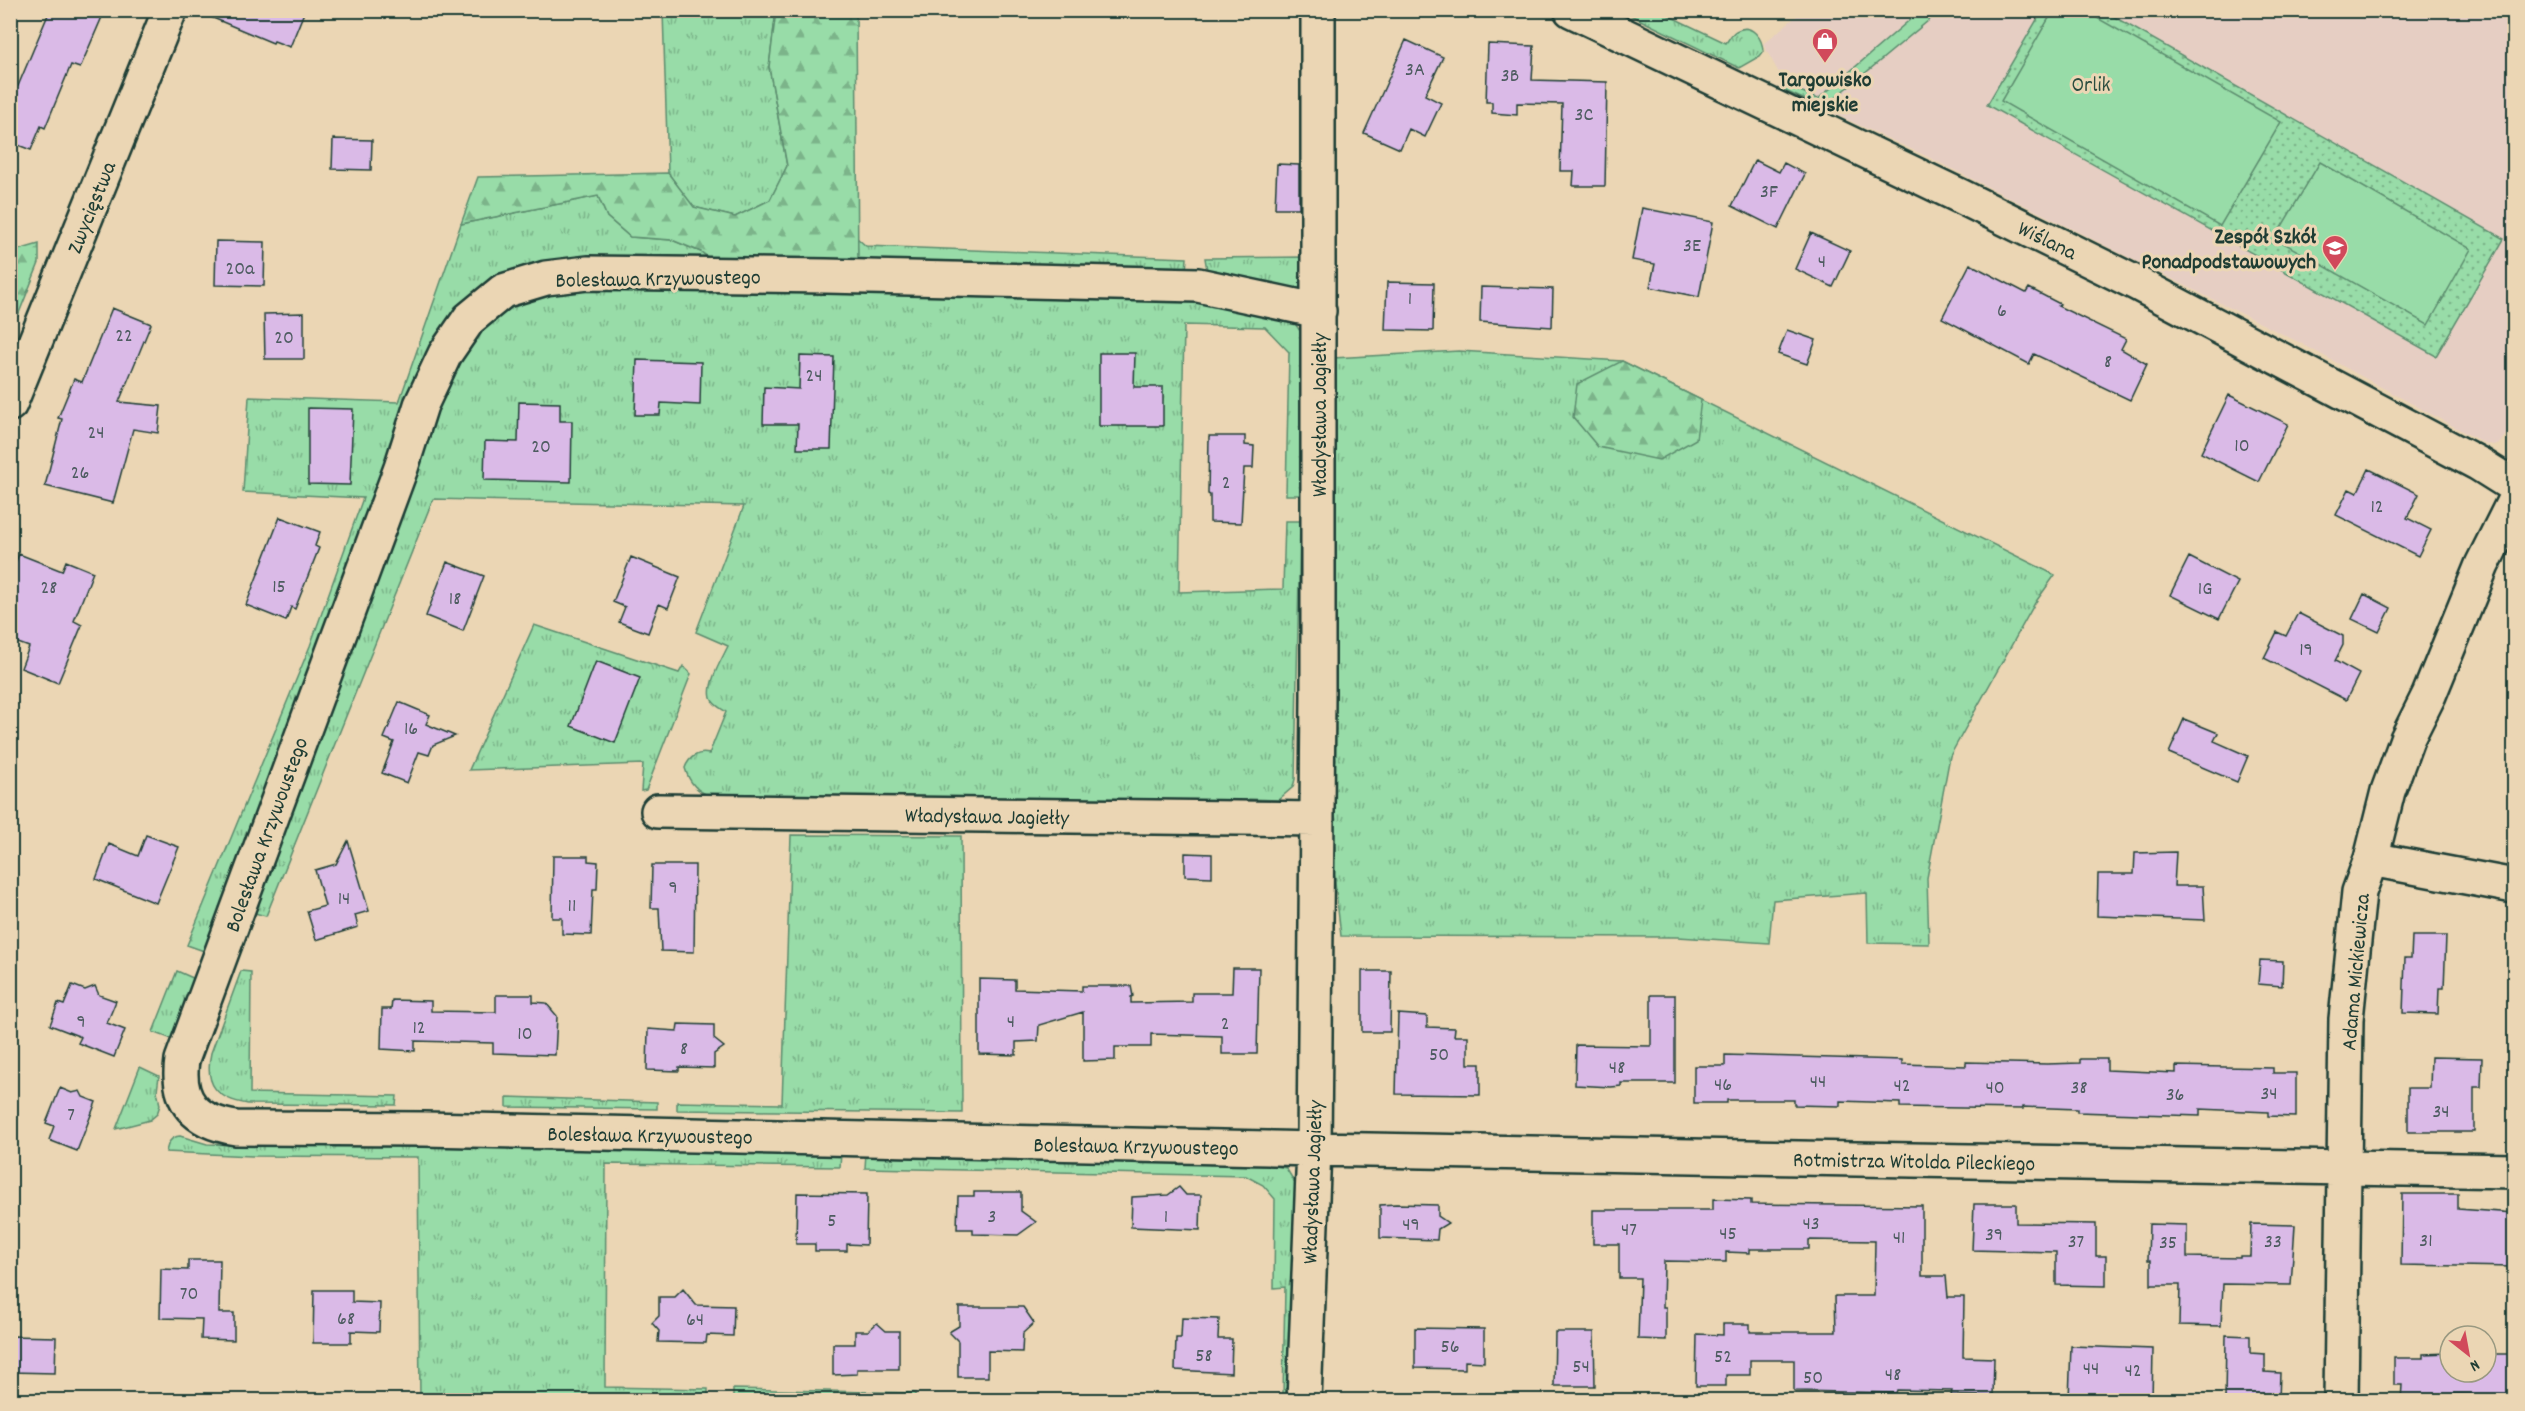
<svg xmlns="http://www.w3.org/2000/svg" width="2525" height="1411" viewBox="0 0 2525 1411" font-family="Dekko,sans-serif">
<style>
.built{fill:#e6cec3}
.grass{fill:url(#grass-tufts);stroke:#5c8c6e;stroke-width:1.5}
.forest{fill:url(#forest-firs);stroke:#5c8c6e;stroke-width:1.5}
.park{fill:url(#park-dots);stroke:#5c8c6e;stroke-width:1.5}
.pitch{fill:#98dca8;stroke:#5c8c6e;stroke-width:1.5}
.building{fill:#dabae7;stroke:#1f3d34;stroke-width:1.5}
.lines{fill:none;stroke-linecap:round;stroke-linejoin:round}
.minor-casing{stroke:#1f3d34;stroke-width:38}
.minor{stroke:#ebd6b4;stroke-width:33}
.labels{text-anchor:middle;stroke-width:6;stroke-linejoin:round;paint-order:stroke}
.number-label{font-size:20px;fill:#4e5c61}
.poi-label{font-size:22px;font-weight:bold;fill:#1f3d34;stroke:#ebd6b4}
.park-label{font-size:22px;fill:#2b4d40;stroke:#ebd6b4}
.street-label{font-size:22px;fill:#1f3d34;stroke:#ebd6b4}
</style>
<defs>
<pattern id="grass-tufts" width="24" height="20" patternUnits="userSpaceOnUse" patternTransform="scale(1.5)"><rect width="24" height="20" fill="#98dca8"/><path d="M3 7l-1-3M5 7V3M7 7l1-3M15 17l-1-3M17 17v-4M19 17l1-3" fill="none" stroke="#7bb48a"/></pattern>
<pattern id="forest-firs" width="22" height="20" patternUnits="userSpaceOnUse" patternTransform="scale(1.5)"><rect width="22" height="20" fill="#98dca8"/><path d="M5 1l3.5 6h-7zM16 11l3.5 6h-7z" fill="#7bb48a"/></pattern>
<pattern id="park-dots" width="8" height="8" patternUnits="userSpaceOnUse" patternTransform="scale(1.5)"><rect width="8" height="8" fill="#98dca8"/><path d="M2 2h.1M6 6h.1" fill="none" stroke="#7bb48a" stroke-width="1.8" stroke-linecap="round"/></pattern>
</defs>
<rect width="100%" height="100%" fill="#ebd6b4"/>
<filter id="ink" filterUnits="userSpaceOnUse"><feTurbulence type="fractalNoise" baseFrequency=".0167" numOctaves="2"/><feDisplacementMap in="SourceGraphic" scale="12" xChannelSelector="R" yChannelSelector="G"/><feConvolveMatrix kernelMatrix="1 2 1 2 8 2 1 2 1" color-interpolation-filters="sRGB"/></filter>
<g filter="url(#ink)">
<path class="built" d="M1804,10L2514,11V423L2500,443L2493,445L2484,443L2302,344L1926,156L1783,90L1785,84L1763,44Z"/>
<path class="grass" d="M663,11H776L769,67L787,166L770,200L735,217L693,207L668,173Z
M1622,11H1659L1726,43C1729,39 1732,33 1736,31C1752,22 1763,39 1763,52L1760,56L1739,68Z
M1920,11H1940L1823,108L1783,90L1785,84L1818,99Z
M598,196L607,217L630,237L672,240L701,252L720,266L479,296L316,663L204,951L187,945L310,646L363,498L243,492L249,397L399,402L461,224Z
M857,238L866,246L1187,258L1186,271L858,267Z
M1304,257L1305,281L1299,291L1218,281L1207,270L1205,258Z
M583,283L1179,294L1292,319L1302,334L1300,495H1286L1289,352L1265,327L1184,325L1179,592L1283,589L1285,521H1300L1295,779L1293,787L1278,800L1249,799V807L711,796C697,792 689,782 685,768C689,757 698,751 709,754L726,712C721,708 713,705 711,698C707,683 722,659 728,646L696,632L744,506L433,499L266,916L247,911L398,501L464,341L507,301Z
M1459,351L1622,361L2055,575L2035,603L1950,756L1927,878L1929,944L1868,943L1867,893L1773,900L1769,943L1678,937L1341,936L1332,856L1333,358Z
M534,625L679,673L683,666L691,674L646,790L641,791L643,764L469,770Z
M791,835L961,836L962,1113L677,1110V1102L782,1104Z
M177,971L195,979L172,1039L153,1032Z
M241,971L251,972L250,1093L397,1096L396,1105L248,1104C217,1099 204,1085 211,1053Z
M140,1067L159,1076L157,1091L160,1105L157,1114L150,1120L116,1129Z
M507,1097L657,1102V1109L507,1107Z
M180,1136L207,1144L241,1145L419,1144L841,1153L840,1167L606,1164L605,1387L708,1389V1400H420L418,1157L252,1156L166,1152C168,1143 170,1137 180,1136Z
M866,1153L1266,1164L1286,1168L1297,1186L1292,1400H1197V1396L1283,1397L1285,1287L1274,1288L1275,1199L1263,1185L1246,1176L865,1168Z
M733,1389L915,1393V1400H733Z
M971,1394L1169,1396V1400H971Z"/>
<path class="forest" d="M776,11H856L858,267L720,266L701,252L672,240L630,237L607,217L598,196L461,224L478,177L668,173L694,207L735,217L770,200L787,166L769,67Z
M39,244V263L11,333V252Z
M1622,361L1701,400L1696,439L1659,460L1598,447L1573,417L1577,384Z"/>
<path class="park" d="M2042,11H2104L2504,239L2436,356L1987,105Z"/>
<path class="pitch" d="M2053,11H2085L2281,122L2220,226L2001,101Z
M2320,162L2471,249L2428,325L2275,238Z"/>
<path class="building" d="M50,10H105L80,68L71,65L45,128L41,126L31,150L10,142V82L18,86Z
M194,10H305L290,47L274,41L273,43Z
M1406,40L1443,57L1425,95L1441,103L1425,137L1409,129L1400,149L1364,133Z
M1488,44L1534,46L1532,80L1607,82L1605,186H1573L1574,171H1560L1562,104L1517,103V115L1492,113V102H1486Z
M333,139L372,140L371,170L332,169Z
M1755,160L1779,172L1784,163L1805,174L1778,229L1732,206Z
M1277,164L1299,165V208H1275Z
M1642,208L1713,222L1699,297L1650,287L1655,264L1632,260Z
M1811,233L1850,251L1833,287L1795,269Z
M216,241L265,242L264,286L215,285Z
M1970,264L2026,293L2029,288L2060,304L2058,306L2126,339L2121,349L2147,364L2130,400L2034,354L2029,364L1942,318Z
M1387,282L1434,283L1433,331L1385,330Z
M1481,287L1553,289L1552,327L1480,322Z
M112,308L151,324L119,402L161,406L158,433L133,429L113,503L45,486L62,419L58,418L74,379L82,382Z
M304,313V359H265L264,314Z
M1787,330L1816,340L1807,364L1778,354Z
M1099,353H1135L1134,387H1163V426H1099Z
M800,356L834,357L831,449H797L798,424H763L764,387L799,389Z
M637,360L701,362L700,405L661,403L660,415H635Z
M2229,395L2288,424L2259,482L2201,453Z
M519,402L560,403V421H572L571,482L484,480L485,441L518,442Z
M308,408L353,409L350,485L308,484Z
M1209,436H1245V445L1254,446L1253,468H1244L1241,523L1210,522V495L1208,494Z
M2369,469L2419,494L2407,518L2431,530L2418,556L2336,515L2349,489L2357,493Z
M280,517L320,532L315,546L319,548L295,609L291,607L286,621L246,605Z
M19,554L62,571L66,561L93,572L74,621L82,625L58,683L21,668L29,647L10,640V576Z
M631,557L680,577L668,608L659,604L648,633L619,622L625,607L613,602Z
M2189,557L2238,582L2219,619L2170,595Z
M447,562L484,576L463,631L426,616Z
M2364,594L2391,608L2379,632L2352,619Z
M2298,613L2343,636V645L2335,661L2359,674L2346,700L2264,658L2277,632L2286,636Z
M596,661L640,678L615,743L571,726Z
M399,702L430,715L426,724L455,736L433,745L429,755L419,752L407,783L382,773L394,742L384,738Z
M2184,719L2218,733L2214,741L2248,756L2237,782L2169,753Z
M146,835L179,847L156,903L96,879L109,844L138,856Z
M348,841L369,911L355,915L358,927L316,940L307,911L325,906L315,870L336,864Z
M2176,852L2174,886H2203L2205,920L2097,916L2098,874H2134L2135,853Z
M1185,853L1212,854V877L1185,876Z
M553,856H588V861L598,862L597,889H593L591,935L562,934V918H552Z
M652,865H695L694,952L661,951L659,908H651Z
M2412,936H2446L2444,988H2439L2438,1014L2403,1013L2405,958H2411Z
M2260,960L2283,961L2282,986L2258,984Z
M1233,968H1259L1257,1054H1222V1036L1151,1034V1047H1115V1060L1083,1061V1012L1039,1025L1038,1041L1016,1042V1055L979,1054V979L1015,980V989L1082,991V986H1131L1133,996L1131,997V1003L1192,1002V993H1232Z
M1362,971H1391L1390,1032H1362Z
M72,985L85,990L95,986L99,995L116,1001L107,1023L125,1030L114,1057L78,1043L81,1037L50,1025L58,1003L64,1005Z
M496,995H533V1002L546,1003L557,1016L555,1055L493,1053V1043L415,1041V1051L381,1049L382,1009H391L392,1000L431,1001V1011L496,1012Z
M1651,995H1675V1083H1621V1086L1611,1087L1575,1085L1576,1045L1651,1046Z
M1398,1014L1427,1016V1027L1455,1028L1454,1036H1468V1064H1480V1095L1396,1094Z
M678,1024L714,1025V1039L724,1047L714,1054V1068L679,1067V1071L647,1070L648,1029L677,1031Z
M1725,1055L1902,1060V1064L1966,1066V1062L2047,1064L2080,1063V1059H2107V1070L2176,1073V1066L2273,1068V1073H2296V1117L2268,1116V1112L2200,1109V1116L2077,1112V1109L2023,1107V1109L1900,1107V1103L1840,1101V1106L1794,1105V1100H1727V1103H1694V1066H1725Z
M2431,1057L2482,1058L2481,1087H2474V1132H2408V1088H2430Z
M60,1088L72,1093L80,1091L83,1097L96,1102L77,1151L49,1140L54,1126L46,1123Z
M1179,1187L1186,1195H1201L1200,1230L1131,1227L1132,1197L1168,1195Z
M974,1192H1021V1211L1036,1222L1018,1235L973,1234V1229H957L958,1196H974Z
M797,1193L867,1194L866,1245L847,1244V1251H815V1244H796Z
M2402,1194H2458V1209L2514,1213V1267L2401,1265Z
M1713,1199L1751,1200V1204L1922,1206V1276H1946L1948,1297H1964L1963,1357L1994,1358L1993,1396L1951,1395L1952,1391L1897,1390L1896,1393L1794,1391V1360H1750V1375H1726V1386H1696L1697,1334L1723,1335V1324H1750V1332H1836L1835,1296H1874L1875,1241L1809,1240V1249H1750V1253L1726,1252V1262L1664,1261L1663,1307H1666V1340L1638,1339L1640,1278H1619V1244H1593V1210H1713Z
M1396,1204L1438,1205V1216L1448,1223L1438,1229L1437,1240L1380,1238V1205Z
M1974,1204H2016V1223L2096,1224V1256H2106V1286L2056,1285V1252L1972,1250Z
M2149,1224L2187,1225V1257L2240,1258V1256H2250L2251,1224L2295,1225L2291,1285L2223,1284L2221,1326L2179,1325L2180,1285H2151V1260H2148Z
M188,1260H220L219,1313H234V1340L201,1339L202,1319L160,1318L161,1269L188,1270Z
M683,1289L696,1305L734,1306L733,1336L707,1335L706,1343L658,1342L659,1331L652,1323L659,1316V1297H675Z
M314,1290H352V1302L380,1303L379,1332L351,1331V1343H313Z
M959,1307H1023L1034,1323L1023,1333L1022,1352L988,1351V1377H958V1341L949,1332L959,1326Z
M1182,1318L1219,1319L1218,1339H1232L1231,1373L1175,1370L1176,1338H1181Z
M877,1323L886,1331H899V1369H857V1374L833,1375V1344H855V1331H868Z
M1415,1328L1484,1329V1362L1465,1361V1369L1415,1368Z
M1555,1332H1594L1595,1386H1554Z
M2226,1335L2250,1336V1353L2265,1354V1372L2280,1373L2279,1399L2225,1401Z
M10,1336L56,1337L55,1373L10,1372Z
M2071,1346L2153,1349L2152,1401L2069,1399Z
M2450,1353V1372H2486V1354H2514V1395L2453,1394V1401H2401L2402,1385H2394V1358H2423V1354Z"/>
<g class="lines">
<g class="minor-casing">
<path id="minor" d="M1571,10L1960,196L2136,283L2479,464L2514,486
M1319,311L1198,285L826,276L588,273L546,278L503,291L469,319L445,354L421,405L401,468L182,1060C176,1102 196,1122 236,1128L424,1129L1314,1149L2514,1171
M10,404L170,10
M658,811L1316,819
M2371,859L2514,886
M1304,1400L1314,1149L1318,696V10
M2341,1400L2346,1019L2359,892L2371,859L2388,791L2407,739L2429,695L2482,565L2514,501"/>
</g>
<use href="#minor" class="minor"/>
</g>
</g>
<defs>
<g id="shop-pin" transform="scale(1.35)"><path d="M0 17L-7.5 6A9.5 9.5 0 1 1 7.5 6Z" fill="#d1495b" stroke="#ebd6b4"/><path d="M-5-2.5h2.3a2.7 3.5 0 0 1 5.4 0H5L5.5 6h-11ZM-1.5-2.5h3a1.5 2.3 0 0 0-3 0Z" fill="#fff"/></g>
<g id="school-pin" transform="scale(1.35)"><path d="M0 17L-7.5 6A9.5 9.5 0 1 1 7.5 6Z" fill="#d1495b" stroke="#ebd6b4"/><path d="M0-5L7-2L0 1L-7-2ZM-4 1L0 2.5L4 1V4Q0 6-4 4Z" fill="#fff"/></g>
</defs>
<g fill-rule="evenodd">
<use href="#shop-pin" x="1825" y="41"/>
<use href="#school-pin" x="2335" y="248"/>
</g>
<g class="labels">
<g class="number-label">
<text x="1415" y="75">3A</text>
<text x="1510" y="81">3B</text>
<text x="1584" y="120">3C</text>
<text x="1769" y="197">3F</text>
<text x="1692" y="251">3E</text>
<text x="1822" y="267">4</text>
<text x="240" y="274">20a</text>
<text x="1410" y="304">1</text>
<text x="2002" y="316">6</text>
<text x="124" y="341">22</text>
<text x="284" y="343">20</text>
<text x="2108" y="367">8</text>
<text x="814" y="381">24</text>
<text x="96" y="438">24</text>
<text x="2242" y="451">10</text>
<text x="541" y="452">20</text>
<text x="80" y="478">26</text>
<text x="1226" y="488">2</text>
<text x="2377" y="512">12</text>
<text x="279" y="592">15</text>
<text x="49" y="593">28</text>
<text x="2205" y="594">1G</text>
<text x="455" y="604">18</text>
<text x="2306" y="655">19</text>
<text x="411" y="734">16</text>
<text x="673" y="893">9</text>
<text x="344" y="904">14</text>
<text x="572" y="911">11</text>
<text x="81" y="1027">9</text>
<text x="1011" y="1027">4</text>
<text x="1225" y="1029">2</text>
<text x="419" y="1033">12</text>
<text x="525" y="1039">10</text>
<text x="684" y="1054">8</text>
<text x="1439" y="1060">50</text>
<text x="1617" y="1073">48</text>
<text x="1818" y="1087">44</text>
<text x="1723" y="1090">46</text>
<text x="1902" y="1091">42</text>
<text x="1995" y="1093">40</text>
<text x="2079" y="1093">38</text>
<text x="2269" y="1099">34</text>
<text x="2175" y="1100">36</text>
<text x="2441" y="1117">34</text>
<text x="71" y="1120">7</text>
<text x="992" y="1222">3</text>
<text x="1166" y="1222">1</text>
<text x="832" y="1226">5</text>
<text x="1811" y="1229">43</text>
<text x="1411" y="1230">49</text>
<text x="1629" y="1235">47</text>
<text x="1728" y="1239">45</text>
<text x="1994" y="1240">39</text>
<text x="1899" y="1243">41</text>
<text x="2426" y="1246">31</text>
<text x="2076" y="1247">37</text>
<text x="2273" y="1247">33</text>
<text x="2168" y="1248">35</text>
<text x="189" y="1299">70</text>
<text x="346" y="1324">68</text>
<text x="695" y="1325">64</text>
<text x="1450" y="1352">56</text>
<text x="1204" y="1361">58</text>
<text x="1723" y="1362">52</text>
<text x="1581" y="1372">54</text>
<text x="2091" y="1374">44</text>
<text x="2133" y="1376">42</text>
<text x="1893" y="1380">48</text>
<text x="1813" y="1383">50</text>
</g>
<g class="poi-label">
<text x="1825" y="86">Targowisko<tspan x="1825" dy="25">miejskie</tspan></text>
<text x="2316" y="243" text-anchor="end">Zespół Szkół<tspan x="2316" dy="25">Ponadpodstawowych</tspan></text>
</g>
<g class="park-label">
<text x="2091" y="91">Orlik</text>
</g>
<g class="street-label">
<text transform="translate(90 207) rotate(-68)" y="8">Zwycięstwa</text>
<text transform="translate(2048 239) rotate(26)" y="8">Wiślana</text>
<text transform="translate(658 277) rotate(-1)" y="8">Bolesława Krzywoustego</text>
<text transform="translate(1318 415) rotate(-90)" y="8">Władysława Jagiełły</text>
<text transform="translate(987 815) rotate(1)" y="8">Władysława Jagiełły</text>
<text transform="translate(265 834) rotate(-70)" y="8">Bolesława Krzywoustego</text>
<text transform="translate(2354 972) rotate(-85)" y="8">Adama Mickiewicza</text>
<text transform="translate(650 1134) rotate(1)" y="8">Bolesława Krzywoustego</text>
<text transform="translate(1136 1145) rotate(1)" y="8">Bolesława Krzywoustego</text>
<text transform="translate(1914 1160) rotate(1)" y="8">Rotmistrza Witolda Pileckiego</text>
<text transform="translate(1311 1182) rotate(-88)" y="8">Władysława Jagiełły</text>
</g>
</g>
<rect width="2525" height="1411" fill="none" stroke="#ebd6b4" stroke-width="36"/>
<rect x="18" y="18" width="2489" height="1375" fill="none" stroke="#1f3d34" stroke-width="2" filter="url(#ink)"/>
<g transform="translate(2468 1354) rotate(149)"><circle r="28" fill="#ebd6b4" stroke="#999981" stroke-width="1.5"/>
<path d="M0-4.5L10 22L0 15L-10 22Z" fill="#d1495b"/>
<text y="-9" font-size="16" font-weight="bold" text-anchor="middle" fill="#1f3d34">N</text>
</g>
</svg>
